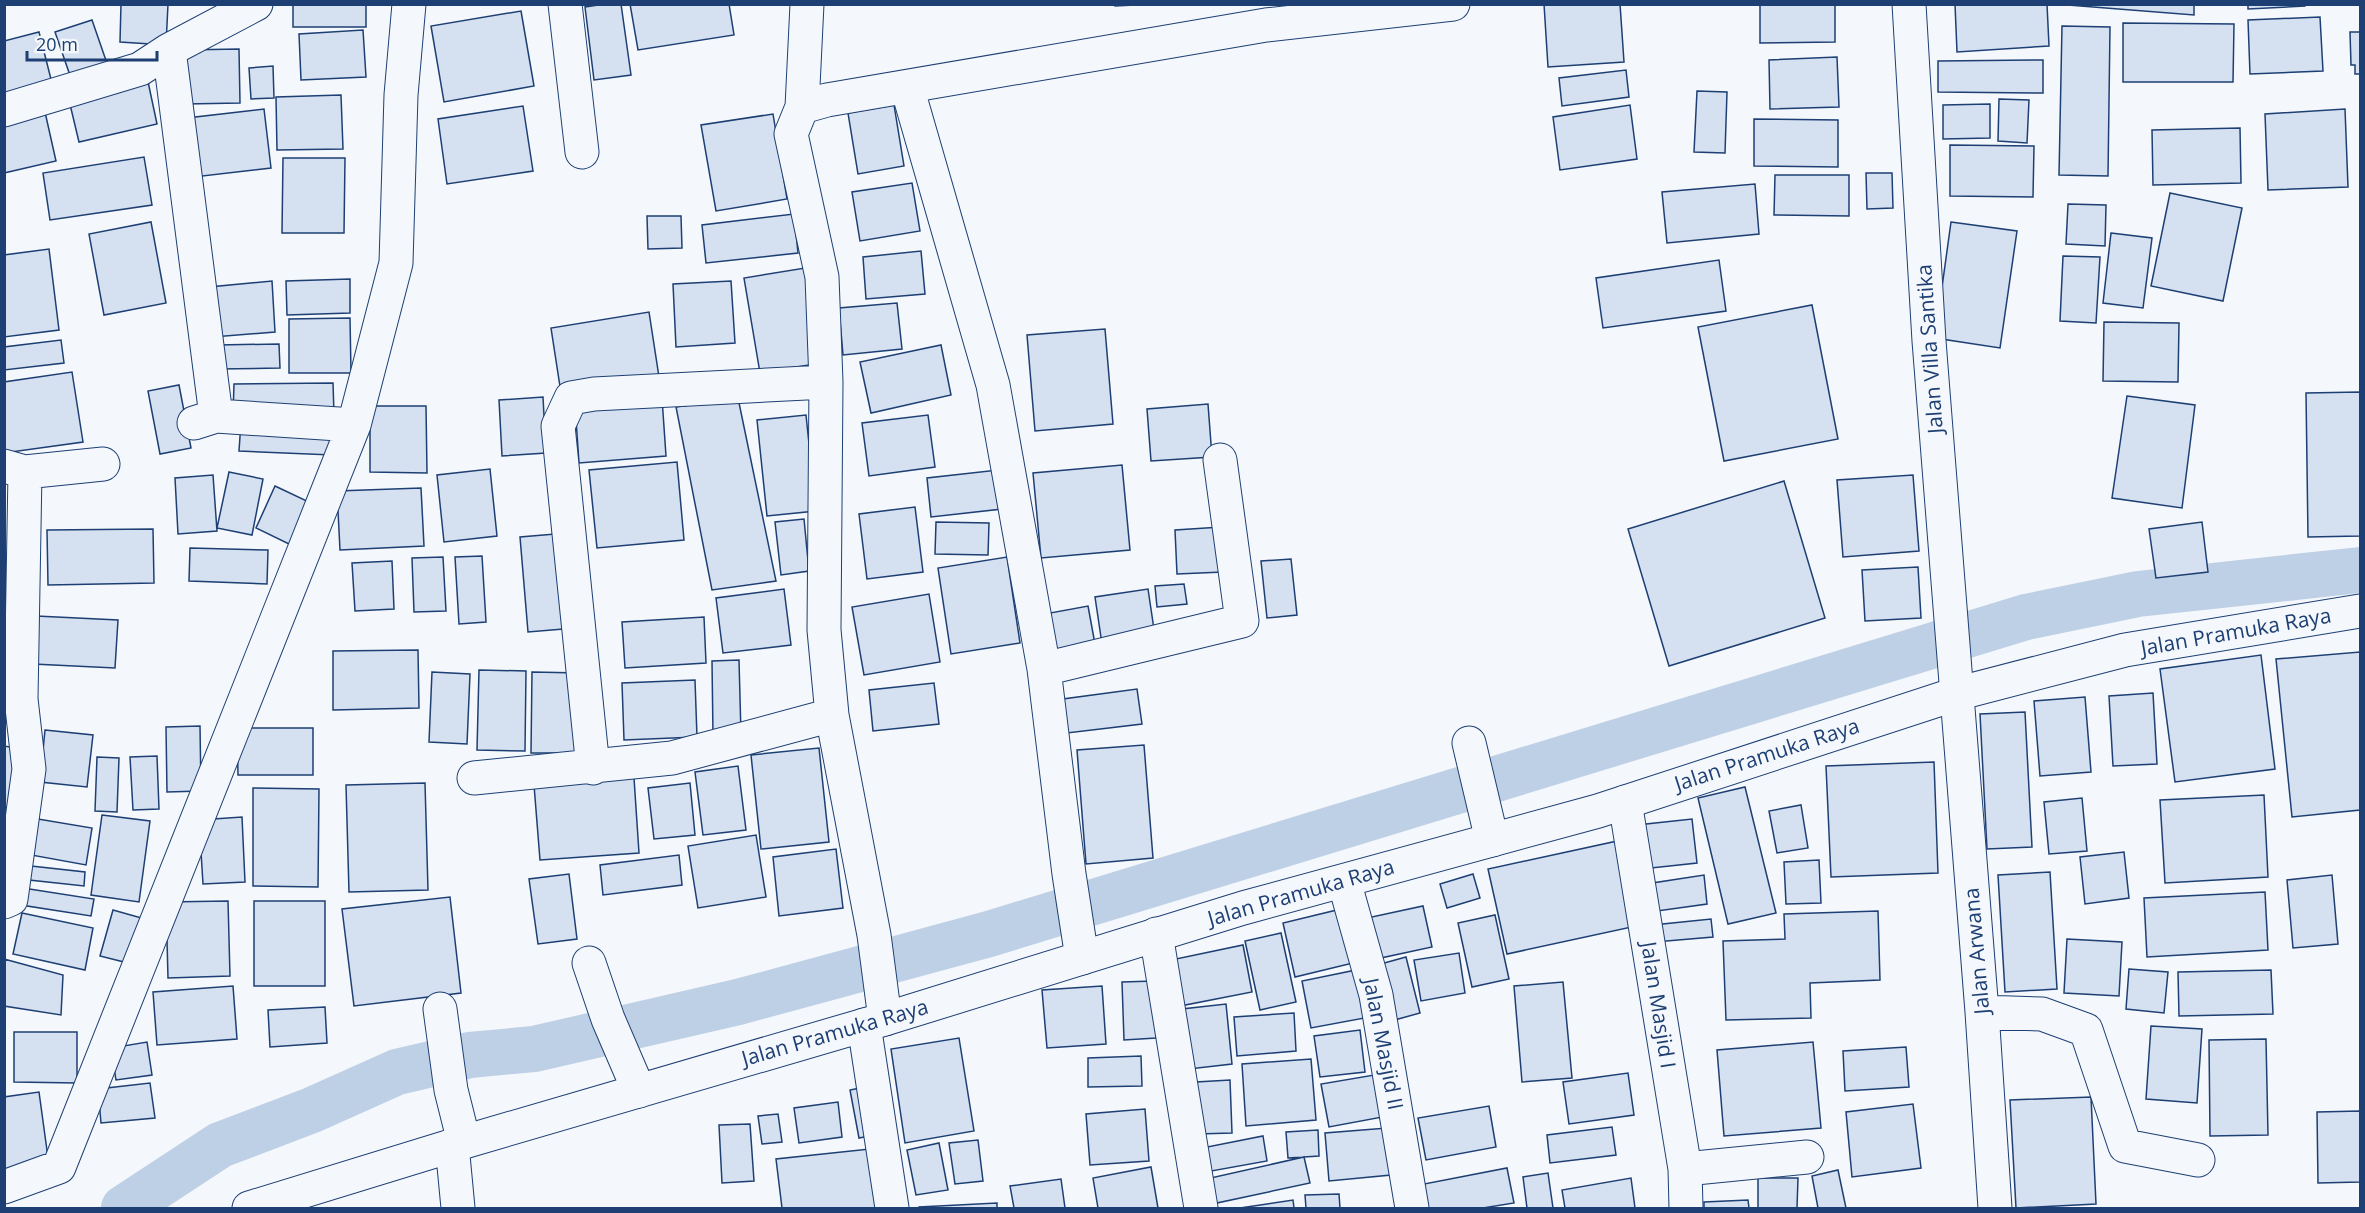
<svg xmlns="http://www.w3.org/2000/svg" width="2365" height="1213" viewBox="0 0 2365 1213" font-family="'Open Sans',sans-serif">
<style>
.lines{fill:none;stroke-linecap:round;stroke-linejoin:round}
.canal{stroke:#bed0e5;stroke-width:46}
.building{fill:#d5e0f0;stroke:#1d3f73;stroke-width:1.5}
.street-casing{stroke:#1d3f73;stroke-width:35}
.secondary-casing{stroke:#1d3f73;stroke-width:35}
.street{stroke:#f4f7fb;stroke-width:33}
.secondary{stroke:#f4f7fb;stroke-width:33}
.labels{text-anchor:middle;stroke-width:4.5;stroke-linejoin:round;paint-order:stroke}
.street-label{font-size:21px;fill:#1d3f73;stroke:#f4f7fb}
</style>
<rect width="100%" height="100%" fill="#f4f7fb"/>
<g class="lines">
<path class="canal" d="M124,1208L220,1145L312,1110L397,1072L470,1055L534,1049L738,1002L989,934L2026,617L2138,594L2360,570"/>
</g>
<path class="building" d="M121,4H168L166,45L120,42Z
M293,4H366V27H293Z
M605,4H621L631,75L594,80L585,7Z
M630,4H729L734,35L638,50Z
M1115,4H1156L1115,6Z
M1544,4H1620L1624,62L1548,67Z
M1760,4H1835V42L1760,43Z
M1955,4H2047L2049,46L1957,52Z
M2055,4H2194V15Z
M2248,4H2305V6L2248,9Z
M521,11L534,86L444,102L431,26Z
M2320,17L2323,71L2250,74L2248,20Z
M92,20L110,72L73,84L55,32Z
M2123,23L2234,24L2233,82H2123Z
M2062,26L2110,27L2108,176L2059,175Z
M363,30L366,77L301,80L299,34Z
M39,32L53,87L4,99V41Z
M2350,32H2360V74H2355V65H2351Z
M239,49L240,103L185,104L184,50Z
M1837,57L1839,107L1770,109L1769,60Z
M2043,60V93L1938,92V61Z
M273,66L274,98L251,99L249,68Z
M1626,70L1629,97L1562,106L1559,78Z
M147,77L157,124L79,142L68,96Z
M1697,91L1727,92L1725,153L1694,152Z
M341,95L343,149L277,150L276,97Z
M1999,99L2029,100L2027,143L1998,141Z
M1990,104V138L1943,139V105Z
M894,105L904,166L858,174L848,113Z
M1630,105L1637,159L1560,170L1553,117Z
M523,106L533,171L447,184L438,119Z
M264,109L271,168L194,177L187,118Z
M2345,109L2348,187L2268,190L2265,114Z
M45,112L56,161L4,173V122Z
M773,114L787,199L716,211L701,125Z
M1754,119L1838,120V167L1754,166Z
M2240,128L2241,183L2153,185L2152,130Z
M1950,145L2034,146L2033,197L1950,196Z
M144,157L152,205L50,220L43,173Z
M283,158H345L344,233H282Z
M1866,173H1892L1893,208L1867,209Z
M1775,175H1849V216L1774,215Z
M912,183L920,231L860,241L852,192Z
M1755,184L1759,234L1667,243L1662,192Z
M2170,193L2242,208L2223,301L2151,286Z
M2068,204L2106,205L2105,246L2066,244Z
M794,214L798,253L706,263L702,225Z
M647,216H681L682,248L648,249Z
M151,222L166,303L104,315L89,234Z
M1951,222L2017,231L2000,348L1935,338Z
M2111,233L2152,238L2143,308L2103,303Z
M49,249L59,330L4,337V255Z
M921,251L925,294L866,299L863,257Z
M2063,256L2100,257L2096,323L2060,321Z
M1719,260L1726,311L1603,328L1596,278Z
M805,268L821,363L760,373L744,278Z
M350,279V313L287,315L286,281Z
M272,281L275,332L213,337L209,287Z
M731,281L735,343L676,347L673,284Z
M897,303L902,349L843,355L839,308Z
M1812,305L1838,439L1724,461L1698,327Z
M649,312L659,377L561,393L551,328Z
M350,318L351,373H289V319Z
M2104,322L2179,323L2178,382L2103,381Z
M1105,329L1113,424L1035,431L1027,335Z
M61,340L64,363L4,370V347Z
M279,344L280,368L217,369V345Z
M941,345L951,395L871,413L860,362Z
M72,372L83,442L4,453V382Z
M333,383L334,414L233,415L234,384Z
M179,385L191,448L160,454L148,391Z
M2360,392V536L2308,537L2306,393Z
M2127,396L2195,405L2182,508L2112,498Z
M543,397L546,453L502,456L499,400Z
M662,398L666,456L579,463L575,405Z
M738,398L776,581L712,590L676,407Z
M1208,404L1212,457L1151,461L1147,409Z
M370,406H426L427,473L370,472Z
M806,415L816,511L767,516L757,420Z
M928,415L935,467L869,476L862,423Z
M241,422L333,425L332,455L239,451Z
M677,462L684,540L597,548L589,470Z
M1122,465L1130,550L1041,558L1033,473Z
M490,469L497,536L444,542L437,475Z
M998,470L1002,509L931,517L927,478Z
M229,472L263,479L252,535L217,528Z
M213,475L217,531L178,534L175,478Z
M1913,475L1919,551L1843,557L1837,480Z
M1784,481L1825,618L1669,666L1628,529Z
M275,486L309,502L289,544L256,528Z
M421,488L424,546L340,550L337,491Z
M915,507L923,572L867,579L859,514Z
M804,519L809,571L781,575L775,522Z
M936,522L989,523L988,555L935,554Z
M2202,522L2208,572L2156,578L2149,529Z
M1221,527L1223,572L1177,574L1175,530Z
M153,529L154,583L48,585L47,530Z
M567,533L575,628L528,632L520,537Z
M190,548L268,550L267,584L189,581Z
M482,556L486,622L459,624L455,557Z
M443,557L446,611L414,612L412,558Z
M1007,557L1020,643L951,654L938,568Z
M1291,559L1297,615L1267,618L1261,561Z
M392,561L394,609L355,611L352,563Z
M1918,567L1921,618L1865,621L1862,570Z
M1184,584L1187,604L1157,607L1155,586Z
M784,589L791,645L723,653L716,598Z
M1148,589L1155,636L1102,644L1095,597Z
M929,594L940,662L864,675L852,607Z
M1088,606L1097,655L1059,663L1050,613Z
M36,616L118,620L115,668L33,664Z
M704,617L706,663L625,668L622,622Z
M418,650L419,708L333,710V651Z
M2360,652V810L2292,817L2276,659Z
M2261,655L2275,769L2175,782L2160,669Z
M739,660L741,735L713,736L712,661Z
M479,670L526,671L525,751L477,750Z
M432,672L470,674L467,744L429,742Z
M532,672L580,673L578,753H531Z
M695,680L697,737L624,740L622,683Z
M934,683L939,724L873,731L869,690Z
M1137,689L1142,724L1067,733L1063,699Z
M2153,693L2157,764L2113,766L2109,696Z
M2085,697L2091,772L2040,776L2034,701Z
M2025,712L2032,847L1987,849L1980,714Z
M200,726L201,791L167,792L166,727Z
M237,728H313V775H238Z
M45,730L93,735L87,787L40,782Z
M1144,745L1153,858L1086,864L1077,750Z
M4,746L22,749L4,871Z
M819,748L829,842L761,849L751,755Z
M157,756L159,809L133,810L130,757Z
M97,757L119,758L117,812L95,811Z
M1934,762L1938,873L1831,877L1826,766Z
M738,766L746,830L703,835L695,772Z
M634,778L639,853L540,860L534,785Z
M425,783L428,890L349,892L346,785Z
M690,783L695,835L654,839L648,788Z
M1745,787L1776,913L1728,924L1698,798Z
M253,788L319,789L318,887L253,886Z
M2264,795L2268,877L2165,883L2160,800Z
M2082,798L2087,851L2049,854L2044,802Z
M1801,805L1808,848L1777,853L1769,811Z
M102,815L150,821L139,902L91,895Z
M26,817L92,828L86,865L20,853Z
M242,817L245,882L203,884L199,820Z
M1692,819L1697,863L1642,869L1637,825Z
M756,835L766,897L698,908L688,846Z
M1622,840L1641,925L1507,954L1488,869Z
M836,849L843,908L779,916L773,857Z
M2124,852L2129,898L2085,904L2080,857Z
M679,855L682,885L603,895L600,865Z
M1819,860L1821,903L1786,904L1784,862Z
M22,865L85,872L84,886L20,879Z
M2050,872L2057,989L2005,992L1998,875Z
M569,874L577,939L538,944L529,879Z
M1473,874L1480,898L1447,908L1440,884Z
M1704,875L1707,904L1650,912L1646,884Z
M2332,875L2338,944L2293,948L2287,880Z
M23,888L94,899L91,916L21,905Z
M2265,892L2268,950L2147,957L2144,898Z
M450,897L461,993L354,1006L342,909Z
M228,901L230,976L168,978L166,902Z
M254,901H325V986H254Z
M1423,906L1432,947L1376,959L1367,918Z
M1341,909L1353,963L1295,977L1283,923Z
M113,910L145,919L132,964L100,956Z
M1878,911L1880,980L1810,983L1811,1018L1726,1020L1723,941L1785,939L1784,914Z
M22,913L93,928L85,970L13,954Z
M1495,915L1509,979L1472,987L1458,923Z
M1711,919L1713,937L1655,942L1653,925Z
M1281,933L1296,1002L1260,1010L1245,941Z
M2067,939L2122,942L2119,996L2064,993Z
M1243,945L1252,992L1180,1006L1171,960Z
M1459,953L1465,993L1421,1001L1414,960Z
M1406,957L1420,1013L1391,1021L1377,965Z
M4,959L63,975L61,1015L4,1006Z
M1361,969L1370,1017L1311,1028L1302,981Z
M2129,969L2168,972L2164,1013L2126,1009Z
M2271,970L2273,1014L2179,1016L2178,972Z
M1154,981L1156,1038L1124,1040L1122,982Z
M1563,982L1572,1078L1522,1082L1514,986Z
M233,986L237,1039L157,1045L153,992Z
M1102,986L1106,1044L1047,1048L1042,990Z
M1226,1004L1232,1064L1189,1069L1182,1009Z
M325,1007L327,1043L270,1047L268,1010Z
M1294,1013L1296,1051L1237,1056L1234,1017Z
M2151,1026L2202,1029L2197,1103L2146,1099Z
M1360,1030L1365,1072L1320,1077L1314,1036Z
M14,1032H77V1083L14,1082Z
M959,1038L974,1131L905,1143L891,1049Z
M2266,1039L2268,1135L2210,1136L2209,1040Z
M147,1042L152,1075L116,1080L111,1048Z
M1813,1042L1821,1128L1724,1136L1717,1050Z
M1906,1047L1909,1087L1845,1091L1843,1051Z
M1141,1056L1142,1086L1088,1087V1058Z
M1311,1059L1316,1120L1246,1126L1242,1064Z
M1628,1073L1634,1115L1569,1124L1563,1082Z
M1380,1074L1388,1116L1329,1127L1321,1084Z
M1230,1080L1232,1133L1197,1134L1196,1082Z
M150,1083L155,1118L101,1123L98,1089Z
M865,1087L874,1135L859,1138L850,1090Z
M39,1092L49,1165L4,1171V1097Z
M2091,1097L2096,1204L2016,1208L2010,1100Z
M838,1102L842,1137L799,1143L794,1108Z
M1913,1104L1921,1168L1852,1177L1846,1112Z
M1489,1106L1496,1147L1426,1160L1418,1118Z
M1145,1109L1149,1161L1090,1165L1086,1114Z
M2360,1111V1182L2318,1183L2317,1112Z
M778,1114L782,1142L762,1144L758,1116Z
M750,1124L754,1181L722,1183L719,1125Z
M1612,1127L1616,1155L1550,1163L1547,1135Z
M1387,1128L1391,1175L1329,1181L1325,1133Z
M1318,1130L1319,1156L1288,1158L1286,1132Z
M1263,1136L1267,1161L1206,1172L1202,1148Z
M978,1140L983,1181L955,1184L949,1143Z
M939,1143L948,1190L916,1195L907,1150Z
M879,1148L885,1208H782L776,1159Z
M1304,1157L1310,1183L1212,1204L1206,1179Z
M1151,1167L1158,1208H1098L1093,1178Z
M1507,1168L1514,1203L1483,1208H1428L1424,1184Z
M1838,1170L1846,1208H1818L1812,1176Z
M1548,1173L1553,1208H1527L1523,1177Z
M1631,1178L1635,1208H1565L1562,1190Z
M1758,1178H1798L1797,1208H1758Z
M1061,1179L1065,1208H1014L1010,1186Z
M1339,1194L1340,1208H1306L1305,1195Z
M1293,1200L1294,1208H1240Z
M1748,1200L1749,1208H1704V1202Z
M997,1203V1208H919V1207Z"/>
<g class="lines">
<g class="street-casing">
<path id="street" d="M565,4L582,152
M807,4L802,107L791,134L822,277L826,382L824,630L832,715L874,935L885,1019
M1909,4L1929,341L1982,1012L1995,1208
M169,50L216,416
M907,87L993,385L1044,669L1069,874L1082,958
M802,107L827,100L1266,25L1453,4
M4,110L140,69L169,50L256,4
M194,423L216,416L354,425
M4,466L25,472L103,464
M1044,669L1242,621L1220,460
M1469,743L1492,840
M593,768L558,426L571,398L594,394L826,382
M474,778L672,758L832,715
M1625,802L1685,1169L1686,1208
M1344,881L1376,995L1412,1208
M4,902L11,899L29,769L21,699L25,472
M1156,934L1201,1208
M589,963L608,1019L639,1091
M440,1009L451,1090L464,1142
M1982,1012L2042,1014L2086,1030L2125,1146L2198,1160
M864,1025L892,1208
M452,1145L458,1208
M1685,1169L1807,1157
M4,1187L59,1167L354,425L396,263L401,95L409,4"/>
</g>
<g class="secondary-casing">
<path id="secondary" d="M249,1208L464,1142L885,1019L1243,908L1598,811L1956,694L2125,650L2360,611"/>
</g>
<use href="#street" class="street"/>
<use href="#secondary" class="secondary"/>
</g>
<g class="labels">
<g class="street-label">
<text transform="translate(1930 349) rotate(-94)" y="7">Jalan Villa Santika</text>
<text transform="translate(2236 632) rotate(-10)" y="7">Jalan Pramuka Raya</text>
<text transform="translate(1767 755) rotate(-18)" y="7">Jalan Pramuka Raya</text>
<text transform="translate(1301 893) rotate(-16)" y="7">Jalan Pramuka Raya</text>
<text transform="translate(1977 951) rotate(-95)" y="7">Jalan Arwana</text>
<text transform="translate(1658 1005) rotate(81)" y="7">Jalan Masjid I</text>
<text transform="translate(835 1033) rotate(-16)" y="7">Jalan Pramuka Raya</text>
<text transform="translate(1383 1044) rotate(79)" y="7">Jalan Masjid II</text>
</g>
</g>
<rect width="2365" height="1213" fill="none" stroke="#1d3f73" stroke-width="12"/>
<path d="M27 51v9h130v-9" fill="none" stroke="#1d3f73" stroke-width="3"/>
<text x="36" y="51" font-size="18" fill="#1d3f73" stroke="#f4f7fb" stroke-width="4.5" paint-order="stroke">20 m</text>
</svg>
